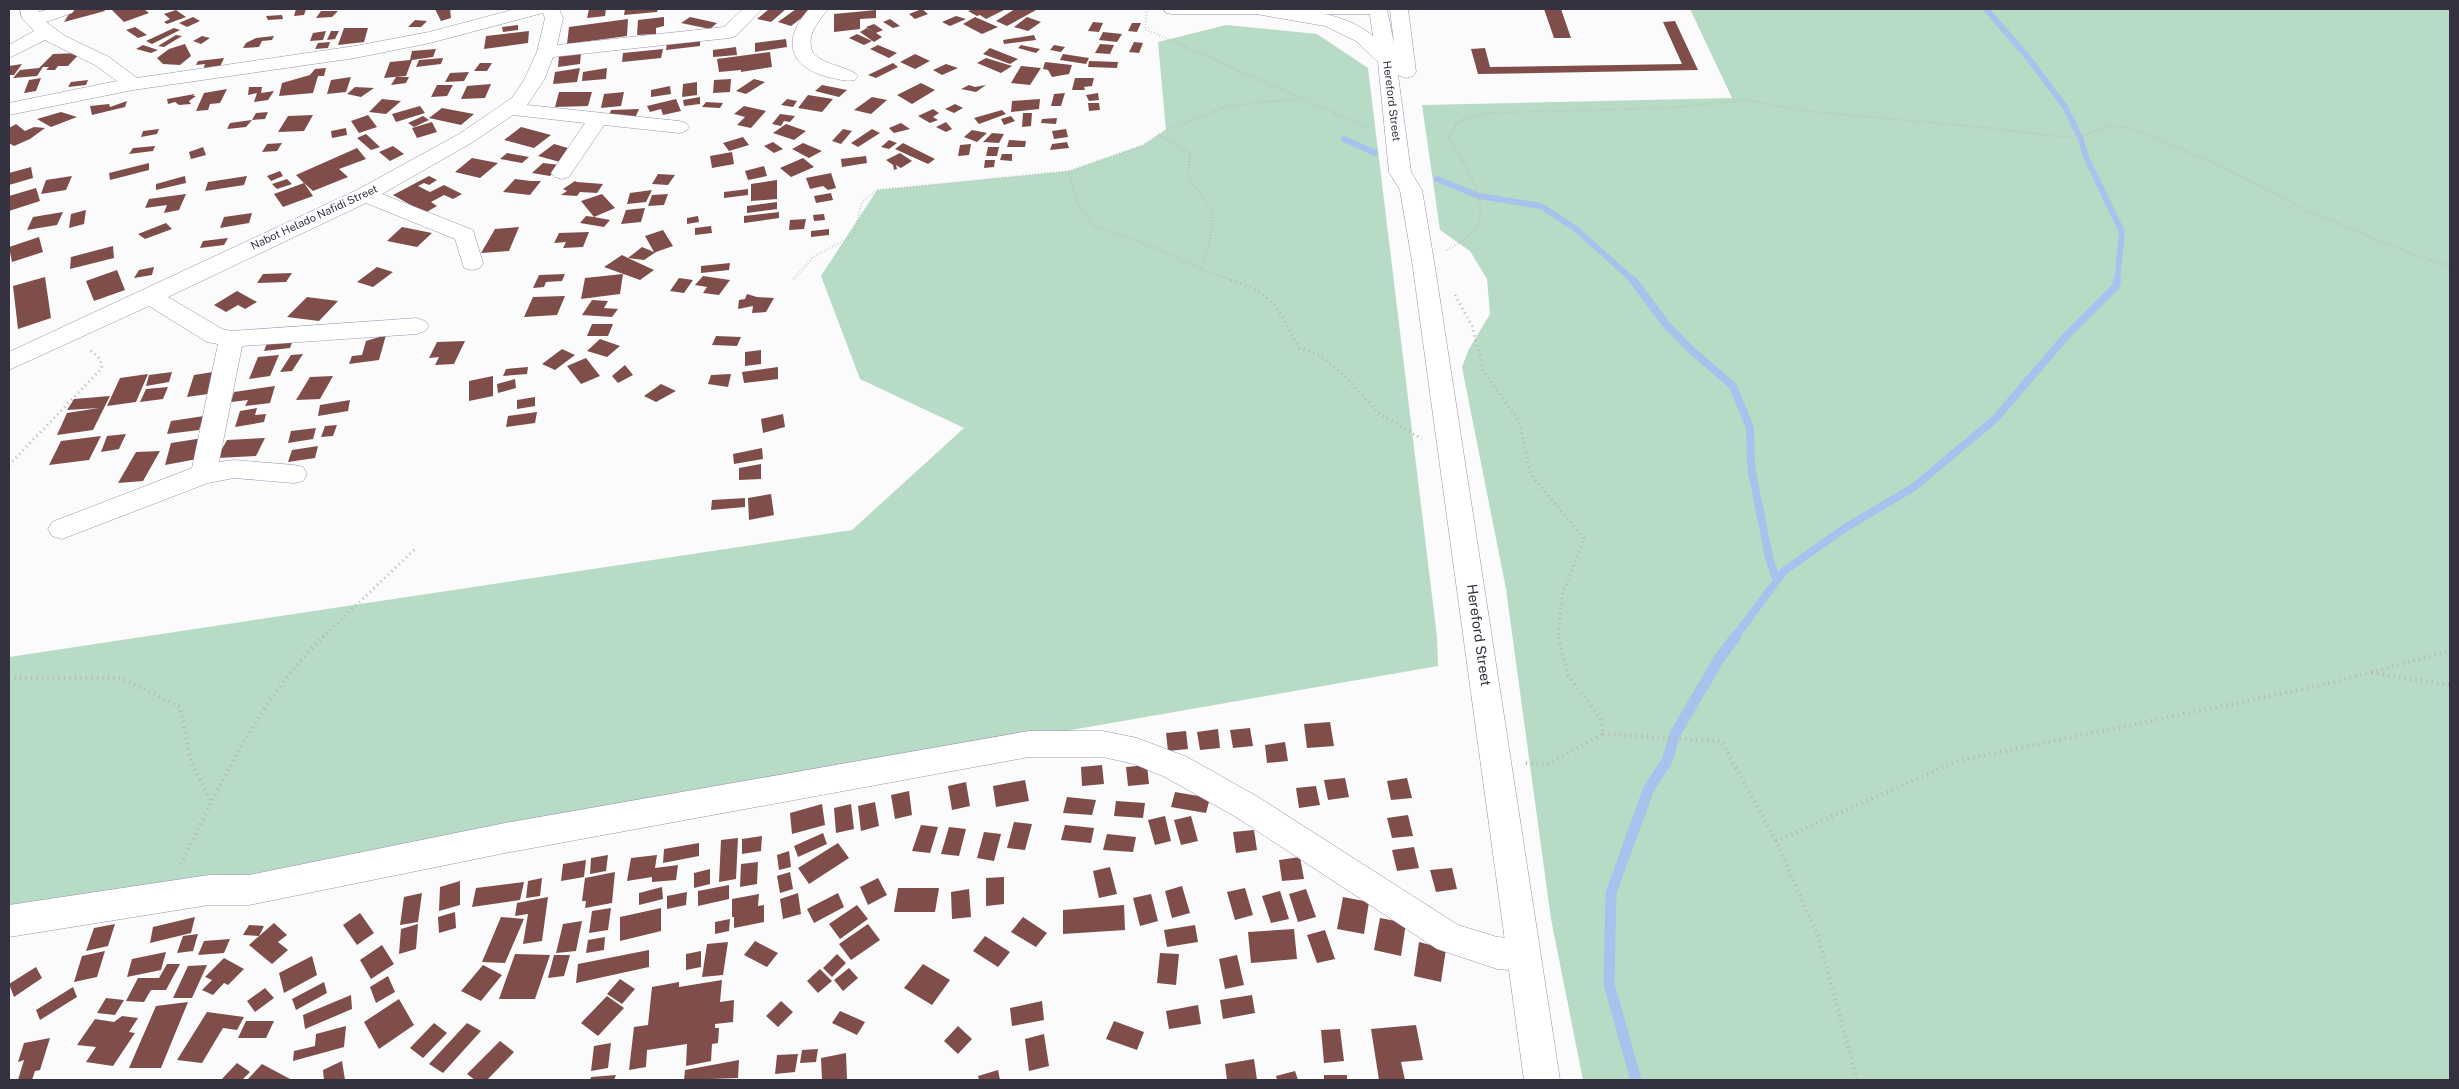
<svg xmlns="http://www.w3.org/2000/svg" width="2459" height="1089" viewBox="0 0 2459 1089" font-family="'Public Sans',sans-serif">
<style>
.green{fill:#b8dbc5}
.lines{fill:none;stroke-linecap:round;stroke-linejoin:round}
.stream-far2{stroke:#a8c2ed;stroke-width:6}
.stream-far1{stroke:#a8c2ed;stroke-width:8}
.stream{stroke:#a8c2ed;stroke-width:11}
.building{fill:#7f4e4a}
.minor-casing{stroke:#9591b1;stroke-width:1}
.major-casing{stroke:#9591b1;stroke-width:1}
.path-far2{stroke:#b6b5ba;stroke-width:2.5;stroke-dasharray:0.5 2.5;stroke-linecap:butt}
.path-far1{stroke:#b6b5ba;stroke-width:3;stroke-dasharray:1 4;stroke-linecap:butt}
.path{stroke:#b6b5ba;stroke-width:4;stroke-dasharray:1 4.5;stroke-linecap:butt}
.minor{fill:#fff;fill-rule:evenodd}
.major{fill:#fff;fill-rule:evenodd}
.labels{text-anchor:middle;stroke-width:5;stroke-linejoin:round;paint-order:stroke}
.far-street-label{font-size:11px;fill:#343240;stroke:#fff}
.street-label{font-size:14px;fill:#343240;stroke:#fff}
</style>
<rect width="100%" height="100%" fill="#fbfbfb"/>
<path class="green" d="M1690,9H2450V1080H1583L1551,919L1506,589L1462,367L1469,349L1490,314L1487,279L1470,251L1440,230L1422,105L1732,98Z
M1226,25L1317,34L1368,68L1437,637L1438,666L1071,730L934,761L165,896L9,921V657L852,530L964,428L860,379L821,276L877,190L1069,171L1143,145L1166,130L1158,42Z"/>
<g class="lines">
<path class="stream-far2" d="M1986,9L2026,55L2065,107L2080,137L2086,157L2122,232L2117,281
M1344,139L1375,153
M1437,179L1479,196L1541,206L1576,229L1634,281"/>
<path class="stream-far1" d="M1633,280L1665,323L1690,349L1733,386L1750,428L1751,467L1770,562L1777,580
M1735,637L1784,571L1845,528L1914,487L1995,419L2067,335L2116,286L2117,280"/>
<path class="stream" d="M1636,1080L1609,984L1611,893L1649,788L1667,761L1675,734L1719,659L1736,636"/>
</g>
<path class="building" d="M76,9H104L105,11L64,22L71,11Z
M117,9H144L149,13L124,22L112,10Z
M296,9H306L304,15L294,16Z
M435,9H450L451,18L441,21Z
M589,9H606L605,16L587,18Z
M625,9H658L657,12L624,15Z
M769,9H786L771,22L757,19Z
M796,9L812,10L791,26L778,22Z
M922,9L928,14L915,19L909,14Z
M974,9H1006L986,19L980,15L977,16L968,11Z
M1015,9H1038L1007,26L996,21Z
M1544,9H1561L1571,38H1554Z
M176,10L186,17L167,24L164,22L170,19L164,14Z
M876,10V18L860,19V29L834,32V14Z
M321,11H338L332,17L316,18Z
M282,15L283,19L268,20L266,16Z
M956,16L966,19L950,26L942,22Z
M193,17L200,21L187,27L179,23Z
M664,17V26L656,28V34L637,35L638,20Z
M690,17L717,23L710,29L681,23Z
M975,17L998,27L982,34L963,24Z
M1027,17L1041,22L1028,31L1014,27Z
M628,19L627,36L567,44L569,27Z
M890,19L900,26L893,28L883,22Z
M415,20L427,21L421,27H408Z
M1675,21L1698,70L1478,74L1471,49L1485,48L1490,67L1682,64L1663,22Z
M1093,22L1103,23L1099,32L1088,31Z
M1132,23H1141L1137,32L1128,31Z
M874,24L883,30L876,33L882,37L874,42L860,32L867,28L875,33L866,27Z
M518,25V30L503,32L502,27Z
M135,27L147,35L138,38L126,30Z
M174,28L180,30L152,44L146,41Z
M344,28H368L364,42L338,45Z
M326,31L323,40L310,41L313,33Z
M331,31H339L335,39L327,40Z
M529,31L528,43L484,49L486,36Z
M1103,32L1122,34L1117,42L1099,40Z
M857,34L872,41L864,45L849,38Z
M176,35L182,36L164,47L158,46Z
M1034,35L1036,40L1004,44L1003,40Z
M202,36L210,38L201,44L193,41Z
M274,36L272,40L262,41L259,47L243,48L246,43L256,38Z
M786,39L787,47L755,52V43Z
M700,40V46L666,50L667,43Z
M330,42L328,48L315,49L318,43Z
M1134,42L1143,43L1139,53L1129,52Z
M185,44L191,56L180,65L163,64L157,58L169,49Z
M1100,44L1114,45L1110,54L1095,53Z
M143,45L158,50L151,53L136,49Z
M878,45L897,53L889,58L870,49Z
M1021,45L1040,49L1036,53L1018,48Z
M1054,45L1065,47L1061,52L1050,50Z
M736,47L737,55L713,57V50Z
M990,48L1018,59L1010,64L983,54Z
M436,49L433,57L412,60L406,76L384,78L390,62L410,60L412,51Z
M663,49L661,58L622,62L623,53Z
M770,52L772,67L741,72V70L719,72L717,59Z
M80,53L68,66H58L55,70H46L49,67H43L37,76L13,78L20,70L39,68L53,54Z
M581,53L580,64L558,67L559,55Z
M915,54L930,61L915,69L900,62Z
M1063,54L1089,58L1086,64L1060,60Z
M224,58L220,67L203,70L205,64L196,65L198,61Z
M443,58L441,64L416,67L419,60Z
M986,58L1012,66L1001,73L977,63Z
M1089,61L1118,62L1117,68L1088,67Z
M1045,62L1072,65L1069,74L1052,77L1048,70L1043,69Z
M480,63H492L487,71H474Z
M893,63L898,67L876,78L868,75Z
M22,64L14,75H9V66Z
M946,64L958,68L942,75L933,70Z
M1021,66L1041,68L1030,85L1011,83Z
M326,68L324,76H318L313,93L279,96L282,83L310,75L315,69Z
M580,68L577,82L553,84L555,72Z
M607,68L606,79L582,81L583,72Z
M469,72L464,81L445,82L450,73Z
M351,77L346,92L327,94L331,80Z
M396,77H409L406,83L391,85Z
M41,78L36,91L24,93L29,80Z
M1075,78H1094L1092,86L1084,87L1085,90H1072Z
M731,79L730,92L713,93L714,80Z
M754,79L765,82L746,94L736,91Z
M88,80L86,85L68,87L71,82Z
M697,82V95L682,97L683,84Z
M921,83L935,90L912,104L897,95Z
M491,84L485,98L461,99L467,86Z
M437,85H453L447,96L431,97Z
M822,85L847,90L839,97L815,91Z
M969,85L975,87L986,85L976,92L961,89Z
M670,86L671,94L651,97V90Z
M249,87H262L261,93L274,91L268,100L254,102L257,93L248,95Z
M355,87L374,88L361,97L347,94Z
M227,89L220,103L210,104L208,110L196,111L204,93Z
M559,92H592L588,106L555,107Z
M624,92L621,106L601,108L604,94Z
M1065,93L1061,106H1051L1054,94Z
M1098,93L1099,100L1089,101L1086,95Z
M195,94L193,96H196L189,101L191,104L179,105L175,102L168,104L167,99Z
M808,95L833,99L822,112L798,108Z
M700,97V104L684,106L683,100Z
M872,97L887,100L871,114L854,110Z
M382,99L401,101L386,114L369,112Z
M676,99L681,111L663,115L661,109L650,112L647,106Z
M787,99L797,101L793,107L781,105Z
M1040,99L1039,109L1011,112L1012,101Z
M127,101L125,107L92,115L90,106L109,104L110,107Z
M706,102L723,103L720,108L702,107Z
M1088,103H1099L1100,110L1089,111Z
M955,104L963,108L954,113L945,109Z
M420,106L425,113L396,122L392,114Z
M744,106L766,111L751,128L737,125L745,117L734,114Z
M442,108L474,114L461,125L429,118Z
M639,109L635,118L608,119L611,110Z
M933,109L939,113L933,117L938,120L930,123L918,116Z
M1002,110L1006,114L979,124L974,118Z
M61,112L77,117L51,127L37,119Z
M268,112L265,119L252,120L256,113Z
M1023,113H1032L1031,126L1022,127Z
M780,114L795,116L790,122L784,121L781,126L772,124Z
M313,115L304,131L278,132L288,116Z
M368,115L377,127L359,133L351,121Z
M423,116L429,120L414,127L408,123Z
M1011,116L1015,121L1004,125L1001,119Z
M1057,118L1056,124L1041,123L1042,119Z
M252,120L246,127L227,129L230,123Z
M432,122L437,132L417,138L412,128Z
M946,122L952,129L946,132L936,127Z
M901,123L910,129L894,133L889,128Z
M16,124L25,131L34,127L45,128L30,139L14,146L9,143V128Z
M786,124L806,131L794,140L773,133Z
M521,127L551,135L534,148L504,140Z
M346,128L347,135L332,138L331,131Z
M159,129L157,134L141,137L143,131Z
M843,129L852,131L841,144L832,141Z
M872,129L880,133L858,147L851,143Z
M1066,129L1068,137L1054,139L1052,131Z
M972,130L987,133L977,142L964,137Z
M992,133L1004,134L999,143L983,142Z
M366,134L380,147L371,150L357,138Z
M743,137L749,145L729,151L723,143Z
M889,140L897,143L889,149L881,147Z
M1009,140L1026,141L1025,147H1007Z
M773,142L783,149L774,153L764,146Z
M1067,142L1069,148L1050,150L1052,144Z
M282,143L277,151L262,152L267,144Z
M803,143L822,151L809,158L792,149Z
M903,143L935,159L928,164L895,149Z
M554,144L575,150L560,162L538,156Z
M971,144L969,155L958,156L960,145Z
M155,146L153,151L129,154L133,148Z
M393,146L404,154L390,161L379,152Z
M203,147L206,155L191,159L189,152Z
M988,147H999L997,156H986Z
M357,148L366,159L339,169L348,177L313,191L304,183L313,196L283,207L274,194L304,183L296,175Z
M732,152L734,164L712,168L710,156Z
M507,153L529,157L522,163L500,159Z
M900,153L912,161L901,168L896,165L897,169L894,170L893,165L886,160Z
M1002,154H1012V161L1000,160Z
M866,156L867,163L842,167L841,159Z
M472,158L498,163L480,178L455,172Z
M803,158L814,167L791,177L780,168Z
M985,160H995L994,167L984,168Z
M149,163V170L110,180L109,173Z
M543,163L560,165L550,176L532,173Z
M764,166L767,176L748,180L745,171Z
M31,167L33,178L9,185V173Z
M280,171L283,176L271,181L267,176Z
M831,173L836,188L828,190L823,186L810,189L806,178Z
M658,174L675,175L668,185L652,184Z
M72,176L66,190L41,194L46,180Z
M185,176L186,183L156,190V184Z
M247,176L244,185L205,191L208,182Z
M429,176L437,180L429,185L424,183L418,186L430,192L444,185L462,194L453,199L444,195L431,202L437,206L425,213L393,195Z
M287,179L292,184L277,189L272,184Z
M515,179L531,181H541L530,195L503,192Z
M777,180V199L751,201V184Z
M575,181L577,182L603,184L597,193L580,192L577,196L561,195L567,191L563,189Z
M36,188L40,201L9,211V196Z
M748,189V195L724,198V192Z
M652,190L646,202L627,204L630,193Z
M831,193L833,200L816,203L814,196Z
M186,194L179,210L164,213L167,205L145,208L149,199Z
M602,194L615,208L594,217L581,201Z
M668,194L664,205L648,206L652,195Z
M777,202V209L747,213V206Z
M645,208L641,222L621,224L626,210Z
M86,210L84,224L69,228L71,214Z
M63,212L57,225L27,230L33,217Z
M779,212V218L744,223V216Z
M252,213L249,223L220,228L224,217Z
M824,214L825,220L814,221L813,215Z
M586,216L594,217L610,220L604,227L580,223Z
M698,216L699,222L687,224V218Z
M806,219L804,229L789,230L790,220Z
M166,223L172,229L145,239L138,234Z
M711,226L712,233L695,235V228Z
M402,227L432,233L417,247L387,241Z
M519,227L509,251L481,253L495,229Z
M829,229V235L811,237V231Z
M663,230L673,246L656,252L644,260L628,258L654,270L640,280L604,267L622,255L628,258L642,247L654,252L645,236Z
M589,232L583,247L563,248L566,242L554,243L559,233Z
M39,237L43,252L12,262L9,247Z
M228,238L224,245L200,248L203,241Z
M113,246L114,258L70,269L71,257Z
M730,263L729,270L701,273V266Z
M154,267L152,275L134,278L139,270Z
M377,267L393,272L373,287L357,282Z
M117,270L125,290L94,301L86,281Z
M292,273L286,282L257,283L263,274Z
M565,274L562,281L546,282L544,287L533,288L539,275Z
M623,274L620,294L581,299L585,278Z
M703,276L730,280L719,295L703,293L707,287L695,285Z
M45,277L51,318L18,329L13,286Z
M679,278L693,280L684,293L670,291Z
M237,291L257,302L245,309L238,305L226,312L214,305Z
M747,294L757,297L774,298L766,312L752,313L753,306L738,309L739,300L745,299Z
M565,296L557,315L524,317L533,297Z
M307,297L338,301L319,321L287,317Z
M592,300L608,301L604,308L618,309L612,317L582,315Z
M592,324H613L608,336H587Z
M295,335L290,348L264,351L269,338Z
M386,335L379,360L349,364L352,356L362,355L366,341Z
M716,336L741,337L737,346L712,345Z
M600,339L620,346L607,357L587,351Z
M465,341L454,364L435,365L439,357L429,358L437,342Z
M562,349L575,355L555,370L542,364Z
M761,350V364L745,366V352Z
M303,354L292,371L280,372L291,355Z
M279,355L270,376L249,379L258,357Z
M586,358L600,376L581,384L567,366Z
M625,365L633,375L618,383L612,376Z
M528,367L527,374L503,376L506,369Z
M778,367V379L744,383L742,372Z
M172,372L169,382L146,386L149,375Z
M213,372L208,394L187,397L194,375Z
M148,374L136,402L107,406L120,378Z
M731,374L728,387L708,384L711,375Z
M333,376L320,399L296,400L310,377Z
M493,376V396L469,401V381Z
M515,379L516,388L498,393L497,384Z
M661,384L676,391L656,402L644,396Z
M275,386L270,403L245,406L248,400L231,402L234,392Z
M168,387L163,399L140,402L146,389Z
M110,396L93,430L57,435L67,413L99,408L67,410L74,399Z
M535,397V406L517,409V400Z
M350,400L348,411L318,416L320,405Z
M257,408L255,415L266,414L264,422L235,427L240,411Z
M537,412L535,423L506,427L508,416Z
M783,414L785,427L763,433L761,419Z
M204,416L199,430L167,434L171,421Z
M337,425L333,436L321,437L325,426Z
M316,428L313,439L288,443L291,431Z
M126,434L119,449L101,452L107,436Z
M101,436L89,460L49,465L61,441Z
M203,438L197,459L165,465L171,443Z
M265,438L256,456L217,458L227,440Z
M318,446L315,458L288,462L292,450Z
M762,448L763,459L734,464L733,454Z
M160,451L143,481L118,483L136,452Z
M761,464V479L739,480V468Z
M771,494L774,515L749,520L748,498Z
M745,498V507L711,510L712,500Z
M1330,722L1334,746L1307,748L1304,724Z
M1250,728L1253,746L1233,748L1230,730Z
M1218,729L1220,748L1200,750L1197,732Z
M1186,731L1188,749L1168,751L1166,733Z
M1285,742L1288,761L1267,763L1265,745Z
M1102,765L1104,784L1082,786L1081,767Z
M1147,765L1149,784L1128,786L1126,767Z
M1345,778L1349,797L1328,800L1324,780Z
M1407,778L1412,798L1391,800L1387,781Z
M1025,780L1029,801L996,807L993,786Z
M966,782L970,806L952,810L948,786Z
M1316,786L1320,805L1299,808L1296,788Z
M909,791L912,815L895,819L891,795Z
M1175,792L1210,798L1206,813L1171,807Z
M1067,797L1096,800L1092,815L1063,813Z
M1116,801L1145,803L1143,818L1114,816Z
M875,802L879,826L861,831L858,806Z
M822,804L825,825L792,834L790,813Z
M851,804L854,829L836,833L834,808Z
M1408,815L1413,836L1392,838L1387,818Z
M1165,816L1171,841L1155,845L1148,820Z
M1191,816L1198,841L1181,845L1174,820Z
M1014,822L1032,824L1025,850L1007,848Z
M921,825L938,827L930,853L912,851Z
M1065,825L1094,828L1091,843L1061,840Z
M949,827L966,829L959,856L941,854Z
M1254,830L1257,850L1236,853L1233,832Z
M984,832L1001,834L994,861L977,858Z
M823,833L827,844L798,857L794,846Z
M1107,834L1136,837L1133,852L1103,850Z
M762,836L761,851L742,854V839Z
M738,838L736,879L719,882L721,840Z
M699,843V856L663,863L664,849Z
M838,843L849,858L809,884L798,868Z
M1414,847L1419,868L1397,871L1392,850Z
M789,851L791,867L779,870L777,855Z
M608,855L606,871L590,874L591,858Z
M657,855L655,868L678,865L676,880L652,882V877L627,881L631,858Z
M1300,857L1304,879L1282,881L1279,860Z
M586,860L584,877L561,881L563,864Z
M758,862L757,884L740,887L741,864Z
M1110,867L1117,894L1099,898L1093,871Z
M1452,868L1457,889L1436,892L1430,870Z
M710,869V884L694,888V873Z
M615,872L612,903L585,908L586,901H582L585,878Z
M790,872L793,889L780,893L777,876Z
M1004,877V904L986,906V878Z
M542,878L540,896L526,898L528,881Z
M878,878L887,895L868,905L860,887Z
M460,881V905L439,911L440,887Z
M524,882L520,900L472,907L476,888Z
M729,885V899L698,906V891Z
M1182,886L1190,913L1172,918L1165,891Z
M662,887L663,899L639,905V893Z
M898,888H939L935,912H894Z
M1245,888L1253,915L1235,920L1227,892Z
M969,889L971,917L952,919L951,892Z
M1306,889L1316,917L1298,922L1289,894Z
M1280,891L1289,919L1271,923L1262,896Z
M687,892L686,905L667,909V896Z
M422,893L418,922L400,925L404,897Z
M798,893L801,914L783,919L780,899Z
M838,893L844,907L814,923L807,909Z
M759,894L758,906L764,905V922L734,928V917H732V899Z
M1151,894L1158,921L1140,926L1133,898Z
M548,897L542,941L523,944L528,914L515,916L517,903Z
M1343,897L1369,902L1364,934L1337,929Z
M857,905L868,919L840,939L829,924Z
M1124,905L1125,930L1063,934V910Z
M611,908L608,930L589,933L592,911Z
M661,908V931L620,941V917Z
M455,912L456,928L439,933L438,917Z
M360,913L374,933L357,945L343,925Z
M195,917L191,933L150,943L153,927Z
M501,917L524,919L505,963L482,962Z
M1023,917L1047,933L1036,947L1011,932Z
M1380,918L1406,923L1401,956L1374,950Z
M730,919L729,931L715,934V922Z
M582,921L576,951L556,953L563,924Z
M274,923L287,935L278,942L288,950L272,964L249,945Z
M115,924L108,946L86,951L94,928Z
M418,924L416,949L399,954L401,929Z
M868,924L880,940L851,960L839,944Z
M249,925L264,926L259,936L243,935Z
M1195,925L1198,942L1167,947L1164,930Z
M1294,929L1297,959L1251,963L1248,932Z
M1325,930L1335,959L1317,963L1307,935Z
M198,934L193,951L177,953L183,936Z
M985,936L1010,952L998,967L973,951Z
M605,937L604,950L586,953L588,940Z
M230,939L224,953L198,955L204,941Z
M755,941L778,953L767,967L744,955Z
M728,942L723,975L702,977L707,944Z
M1419,942L1446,949L1441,982L1414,976Z
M382,945L394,964L371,979L360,960Z
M649,950V967L576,983L578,964Z
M105,951L97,977L74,982L82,956Z
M701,951V967L686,970V954Z
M166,952L161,970L127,977L132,959Z
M1160,953L1179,954L1176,985L1157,983Z
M515,954L550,955L535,999H499Z
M837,954L846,963L832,977L823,968Z
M554,955H570L564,976L548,978Z
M1237,955L1244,985L1225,989L1219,959Z
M312,956L317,975L284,993L279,973Z
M224,958L244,969L228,985L224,983L213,995L202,990L212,980L205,977Z
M167,964H180L166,990H151L144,1002L126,1001L138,978H159Z
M923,964L950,980L932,1005L904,988Z
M207,965L192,998H173L188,966Z
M483,965L502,975L481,1001L461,991Z
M36,967L42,978L14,997L9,984Z
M849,968L858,978L843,991L834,980Z
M820,969L832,981L818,993L807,981Z
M388,976L395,992L376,1003L370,987Z
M620,979L635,989L622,1004L607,994Z
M722,980L720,1002L734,1000L733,1022L715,1024V1028H719L718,1043L712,1044L711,1061L686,1066L687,1044L647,1050L646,1067L629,1070L634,1027L648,1025L652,987L679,982V987Z
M324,982L327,993L296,1010L292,999Z
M73,987L77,997L40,1020L36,1010Z
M265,988L274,998L255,1012L247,1001Z
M351,995L352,1009L305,1029L303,1015Z
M1252,995L1255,1013L1223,1019L1220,1000Z
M607,996L624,1008L598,1036L581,1023Z
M106,998L124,1000L115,1015L97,1013Z
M399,999L414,1025L379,1049L364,1022Z
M781,1001L793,1012L778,1027L766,1016Z
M1042,1001L1044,1020L1012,1026L1010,1008Z
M188,1002L161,1068H129L156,1006Z
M1198,1005L1201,1024L1169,1029L1166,1011Z
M840,1011L865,1022L857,1035L832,1023Z
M207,1012L244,1017L237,1030L223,1028L202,1063L177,1060Z
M122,1016L138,1018L129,1032L135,1033L113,1066L86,1062L96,1047L77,1045L95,1019L114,1022Z
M246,1021H274L266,1038H238Z
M1114,1021L1144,1032L1137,1050L1106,1039Z
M434,1023L447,1033L423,1058L410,1048Z
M467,1023L481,1031L443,1073L429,1064Z
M1416,1025L1423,1060L1401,1062L1405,1080H1379L1371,1029Z
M346,1026L344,1047L293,1061L294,1051L315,1046L316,1034Z
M958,1026L972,1039L958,1054L944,1041Z
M1340,1029L1344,1061L1324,1063L1321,1030Z
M1044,1034L1049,1066L1029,1071L1025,1039Z
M50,1038L40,1070L35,1071L32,1080H18L24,1060L18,1062L24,1043Z
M500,1041L514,1052L487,1080H475L467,1074Z
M611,1043L608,1068L591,1071L594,1046Z
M818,1049L816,1062L800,1063L802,1050Z
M846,1053L847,1080H822L821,1058Z
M798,1054L795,1072L775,1074L777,1055Z
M1254,1059L1257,1080H1227L1225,1064Z
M739,1060L738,1078L684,1080L685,1070Z
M342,1061L345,1080H324L323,1070Z
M237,1063L250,1072L242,1080H221Z
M262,1064L292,1080H247Z
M998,1070L1000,1080H979L978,1076Z
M1295,1071L1298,1080H1277L1276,1076Z
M616,1075L614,1080H590L591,1077Z
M1324,1075H1347V1080H1324Z"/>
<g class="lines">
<g class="minor-casing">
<path id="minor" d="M20,9H38L39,12L49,9H75L72,13L46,22L65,36L109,57L137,78L355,46L429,32L516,9H559L563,18L557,45L724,27L743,9H762L736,36L729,38L553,57L544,80L527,105L679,121L686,123L689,127L686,131L679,133L604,125L569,177L562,179L555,177L551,173L585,123L513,115L473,142L382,194L473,230L483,263L480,268L472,270L464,268L455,239L366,203L168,297L222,329L231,331L417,318L425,321L429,326L425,331L417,334L242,346L219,462L234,460L294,465L303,467L307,474L303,481L294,483L234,478L208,483L62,539L52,536L48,529L52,522L192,468L218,344L207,342L149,306L9,370V352L357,190L459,134L512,98L524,80L537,52L545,18L543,13L430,43L355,58L133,90L9,115V103L117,81L95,65L45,40L9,58V45L34,31L22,18Z
M809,9H828C818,23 805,35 813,53C825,66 851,67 858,76L855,80C846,82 838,79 828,77C788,67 782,39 809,9Z
M1163,9H1382L1379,13L1373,14H1172L1166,13Z
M1029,731H1103L1137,738L1187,757L1258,797L1458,925L1497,937L1523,939L1535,943L1540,955L1535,967L1523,971L1497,969L1437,949L1236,817L1165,777L1134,764L1103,757H1029L505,853L249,905H209L9,937V905L209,875H249L505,823Z"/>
</g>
<g class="major-casing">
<path id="major" d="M1254,9C1294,9 1340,9 1373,36L1369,9H1387L1394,44L1390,9H1408L1416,72L1413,76L1406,78L1398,75L1411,172L1422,190L1434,261L1560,1080H1524L1412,261L1400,190L1389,172L1378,62L1356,41L1325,26L1256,14Z"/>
</g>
<path class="path-far2" d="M1147,9L1145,29L1371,129
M1158,135L1190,153L1189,177L1212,211L1210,238L1202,270L1234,281
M1069,171L1076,201L1093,226L1154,247L1202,270
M1447,250C1458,243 1470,237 1477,226C1491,201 1460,159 1449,137L1457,123L1464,119L1483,113L1667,108L1746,100L1806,111L1991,128L2051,136L2080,137L2107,126L2132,128L2233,172L2310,212L2412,254L2450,266
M794,279L813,257L854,235L862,202L877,190L1069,171L1143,145L1166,130L1228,106L1299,99"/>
<path class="path-far1" d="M1231,280C1274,294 1279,310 1299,348L1319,355L1345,376L1378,413L1422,439
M1455,295L1472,326L1484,372L1519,421L1531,475L1584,538L1562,596L1558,637
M9,465L102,368L100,359L89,349
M323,637L416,548"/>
<path class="path" d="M2372,673L2450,685
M9,678H121L180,707L191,762L211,802
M1603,734L1721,741L1776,841L1818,936L1857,1080
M1526,763L1548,764L1603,734L1601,719L1568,675L1558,636
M1776,841L1957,761L2319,686L2450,651
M181,864C219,786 261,696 324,636"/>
<use href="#minor" class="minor"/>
<use href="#major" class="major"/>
</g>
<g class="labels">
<g class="far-street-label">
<text transform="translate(1392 101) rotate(83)" y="4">Hereford Street</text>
<text transform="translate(314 217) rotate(-25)" y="4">Nabot Helado Nafidi Street</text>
</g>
<g class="street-label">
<text transform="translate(1479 635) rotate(82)" y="5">Hereford Street</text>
</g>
</g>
<rect width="2459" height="1089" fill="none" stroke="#343240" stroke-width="20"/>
</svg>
